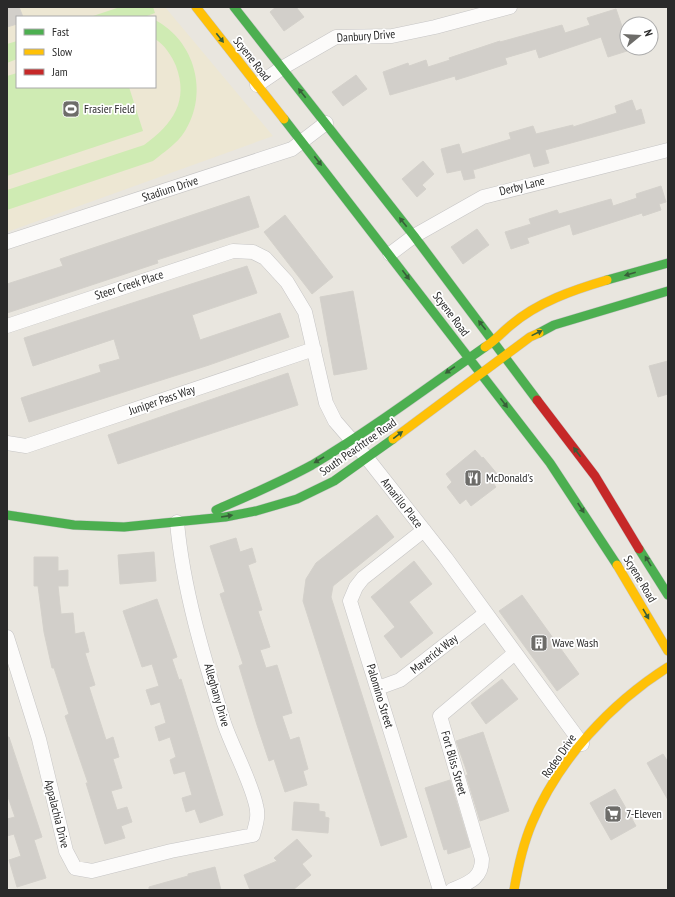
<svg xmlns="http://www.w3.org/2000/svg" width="675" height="897" viewBox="0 0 675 897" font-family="'PT Sans Narrow',sans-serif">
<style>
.education{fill:#ede7d3;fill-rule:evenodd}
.pitch{fill:#cfebb3}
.building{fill:#d2cfca;stroke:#d4d1cb}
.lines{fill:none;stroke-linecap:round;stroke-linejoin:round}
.street-casing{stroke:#c6c5c5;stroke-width:15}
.fast-casing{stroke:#c6c5c5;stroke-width:10}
.slow-casing{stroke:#c6c5c5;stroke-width:10}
.jam-casing{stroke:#c6c5c5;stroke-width:10}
.street{stroke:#fcfbfa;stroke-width:14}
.fast{stroke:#4caf50;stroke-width:9}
.slow{stroke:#ffc107;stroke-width:9}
.jam{stroke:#c62828;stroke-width:9}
.oneway{fill:#385f39}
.labels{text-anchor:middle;stroke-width:3.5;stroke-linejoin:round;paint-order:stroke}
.street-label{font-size:12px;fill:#2a2a2a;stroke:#fff}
.poi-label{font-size:12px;fill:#2a2a2a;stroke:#fff;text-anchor:start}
</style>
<rect width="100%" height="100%" fill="#e9e6df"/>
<path class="education" d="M7,7H165L273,136L7,232ZM17,17H155V87H17Z"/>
<path class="pitch" d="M120,7H153L155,13L147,16L149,17H90Z
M155,20C195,41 209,93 185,131C177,144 164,152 153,161L7,210V190L144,145C173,124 189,101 176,66C172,56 164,44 155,39Z
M17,41V59L7,63V44Z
M17,73V87H129L143,131L7,176V76Z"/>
<path class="building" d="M7,7H19L23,17H17V24L7,27Z
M276,7H296L304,17L284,31L270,12Z
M616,9L627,41V51L608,57L601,37L539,58L536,49L505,58L507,64L491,69L456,80L455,76L390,95L383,72L408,63L409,66L426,60L428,67L450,60L449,58L500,41V42L562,25L565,33L590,25L587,18Z
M356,75L367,89L343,106L332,92Z
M632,100L636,111L641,109L645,123L545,150L549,163L534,167L530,153L473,170L475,178L464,180L461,170L447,173L441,149L459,144L462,154L511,139L509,133L533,126L536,134L573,125V127L617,113L615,106Z
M423,161L434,174L422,185L426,189L417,197L402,179Z
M661,186L666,202L659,204L661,210L643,216L642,213L573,235L570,224L527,238L529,243L511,249L505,232L531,224L529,219L557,210L559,214L611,199L613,206L637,198L636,194Z
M249,196L259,227L157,260L158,263L7,313V284L63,266L60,259Z
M285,215L333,277L312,294L264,232Z
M477,229L489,245L463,264L451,247Z
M247,266L257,293L192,315L200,340L280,313L289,337L209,365L29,422L21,398L101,372L99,365L120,359L114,339L33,366L24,338Z
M353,291L367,369L334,375L320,297Z
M668,361V394L658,397L649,366Z
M288,373L298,405L118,464L108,435Z
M475,450L482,458L483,457L498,475L496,477L498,479L493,483L496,487L471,506L466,499L460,504L447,487L452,482L446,474Z
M377,515L394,537L333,586L331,597L407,837L381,846L303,601L306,579L316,563Z
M236,538L240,552L252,548L256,562L248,565L262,610L258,611L270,647L260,650L266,668L277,665L292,713L282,716L290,740L299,737L308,769L303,771L307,785L285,792L274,759L269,761L257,725L239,666L243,664L220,594L225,592L210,546Z
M154,552L156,581L120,584L118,555Z
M34,557H58V571L68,570V586H58L61,614L73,613L75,634L84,632L89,652L85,653L95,685L89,687L106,740L113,737L119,757L113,759L122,788L111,791L117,810L127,807L132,822L121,826L125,838L105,844L86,783H88L65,716L69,714L54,668H52L44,632L38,586H34Z
M414,561L432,584L409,602L433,633L401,658L384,636L395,627L371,597Z
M522,595L579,674L557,691L499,611Z
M157,599L177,657L172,659L179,680L181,679L223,815L200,823L195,809L186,812L182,798L192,795L185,771L174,774L170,760L176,757L170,737L159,741L155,727L166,723L160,702L151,705L146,690L159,686L152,664L142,667L123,611Z
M502,679L518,699L486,724L471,703Z
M483,732L509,811L480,821L466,775H468L456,741Z
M7,737H9L42,837L34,840L46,878L17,887L9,860L21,856L14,834L7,836V819L15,817L7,794Z
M663,754L668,762V800L647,763Z
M450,780L470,847L448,854L447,849L444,850L425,788Z
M615,789L636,826L611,840L590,803Z
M294,802L319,804V811L325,812V817L329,818L328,833L292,830Z
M297,839L312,856L302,864L311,875L293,890H250L244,875L277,861L274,858Z
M215,867L221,890H149V887L188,876V874Z"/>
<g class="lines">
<g class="street-casing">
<path id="street" d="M257,85L282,68L336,37L392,36L435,27L510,7
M7,242L292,149L326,123
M390,254L414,236L483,197L668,150
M7,326L233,251L253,252L265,258L287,282L305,312L326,403L335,421L367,458L445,557L582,744
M7,443L26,446L314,349
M424,530L363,578L356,587L350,601L440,890
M7,637L39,739L66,851L75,868L92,871L171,851L253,835C256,824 259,816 256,805C250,779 233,749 224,723C204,658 183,590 177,522
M378,688L400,680L486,613
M452,890C468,883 482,879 482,859L440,716L515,653"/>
</g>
<g class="fast-casing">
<path id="fast" d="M234,7L414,236L537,400
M284,119L550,463L617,565
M607,280L668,263
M539,333L554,325L668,291
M216,510C248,496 281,482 312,465C372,429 428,387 485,347
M7,515L74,525L124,527L225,517L256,511L297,499L334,481L393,439
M639,549L668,595"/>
</g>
<g class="slow-casing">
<path id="slow" d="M196,7L284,119
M485,347C495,341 502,332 511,325C538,302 573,290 607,280
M393,439L530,337L539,333
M617,565L668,651
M514,890C518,867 523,844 532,823C559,759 610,704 668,667"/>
</g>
<g class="jam-casing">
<path id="jam" d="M537,400L595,476L639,549"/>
</g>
<use href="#street" class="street"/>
<use href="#fast" class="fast"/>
<use href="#slow" class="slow"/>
<use href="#jam" class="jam"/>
</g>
<defs><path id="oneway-solid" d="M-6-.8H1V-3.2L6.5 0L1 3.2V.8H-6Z"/></defs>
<g class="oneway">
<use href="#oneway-solid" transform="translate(220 38) rotate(52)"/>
<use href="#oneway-solid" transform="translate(302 93) rotate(-128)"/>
<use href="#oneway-solid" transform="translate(318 161) rotate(52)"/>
<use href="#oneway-solid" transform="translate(403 222) rotate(-128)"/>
<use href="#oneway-solid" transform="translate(630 274) rotate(164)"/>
<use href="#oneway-solid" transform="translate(406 275) rotate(53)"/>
<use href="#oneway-solid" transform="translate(482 325) rotate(-128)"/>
<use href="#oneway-solid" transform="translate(537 333) rotate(-26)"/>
<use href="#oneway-solid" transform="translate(450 370) rotate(145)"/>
<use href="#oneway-solid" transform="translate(504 403) rotate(53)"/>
<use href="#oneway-solid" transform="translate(398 435) rotate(-37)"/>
<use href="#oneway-solid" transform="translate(577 452) rotate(-127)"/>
<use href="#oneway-solid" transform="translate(319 460) rotate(149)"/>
<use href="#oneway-solid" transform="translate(581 508) rotate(57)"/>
<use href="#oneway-solid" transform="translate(227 516) rotate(-9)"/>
<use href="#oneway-solid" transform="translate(648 561) rotate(-121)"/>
<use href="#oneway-solid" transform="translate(646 614) rotate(60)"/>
</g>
<defs>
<g id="stadium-square" transform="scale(0.9)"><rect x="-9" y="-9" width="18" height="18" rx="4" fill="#6d6c69" stroke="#fff"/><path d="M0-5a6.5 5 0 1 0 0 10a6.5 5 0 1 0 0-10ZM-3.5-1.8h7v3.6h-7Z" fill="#fff"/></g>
<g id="restaurant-square" transform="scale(0.9)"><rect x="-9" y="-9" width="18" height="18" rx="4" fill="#6d6c69" stroke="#fff"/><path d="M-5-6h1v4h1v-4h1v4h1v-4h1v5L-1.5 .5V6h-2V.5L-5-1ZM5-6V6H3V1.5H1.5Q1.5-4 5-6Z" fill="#fff"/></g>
<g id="building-square" transform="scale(0.9)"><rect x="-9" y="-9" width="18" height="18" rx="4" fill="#6d6c69" stroke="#fff"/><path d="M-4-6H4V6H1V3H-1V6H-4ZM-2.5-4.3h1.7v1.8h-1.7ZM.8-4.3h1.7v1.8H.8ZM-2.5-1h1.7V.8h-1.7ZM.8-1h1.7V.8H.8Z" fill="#fff"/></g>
<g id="supermarket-square" transform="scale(0.9)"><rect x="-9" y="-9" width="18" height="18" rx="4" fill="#6d6c69" stroke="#fff"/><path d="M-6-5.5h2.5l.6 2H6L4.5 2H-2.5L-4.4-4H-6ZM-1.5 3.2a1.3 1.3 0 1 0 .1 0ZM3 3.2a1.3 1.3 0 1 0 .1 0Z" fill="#fff"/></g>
</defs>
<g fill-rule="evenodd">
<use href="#stadium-square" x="71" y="109"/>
<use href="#restaurant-square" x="473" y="478"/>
<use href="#building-square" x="539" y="643"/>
<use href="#supermarket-square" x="613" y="814"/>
</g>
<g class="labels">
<g class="street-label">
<text transform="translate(366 36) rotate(-4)" y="4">Danbury Drive</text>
<text transform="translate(252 59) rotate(52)" y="4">Scyene Road</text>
<text transform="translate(522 186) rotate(-14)" y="4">Derby Lane</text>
<text transform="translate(170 189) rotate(-18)" y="4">Stadium Drive</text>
<text transform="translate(129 285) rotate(-18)" y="4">Steer Creek Place</text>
<text transform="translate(451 314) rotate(53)" y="4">Scyene Road</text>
<text transform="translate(162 400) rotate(-19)" y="4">Juniper Pass Way</text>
<text transform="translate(358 447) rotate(-35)" y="4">South Peachtree Road</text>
<text transform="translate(402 503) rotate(52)" y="4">Amarillo Place</text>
<text transform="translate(640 579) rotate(59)" y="4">Scyene Road</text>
<text transform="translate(434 654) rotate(-38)" y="4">Maverick Way</text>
<text transform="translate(217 695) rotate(74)" y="4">Alleghany Drive</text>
<text transform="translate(380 696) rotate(73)" y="4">Palomino Street</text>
<text transform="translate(559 756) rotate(-55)" y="4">Rodeo Drive</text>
<text transform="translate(454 763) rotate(74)" y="4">Fort Bliss Street</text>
<text transform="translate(57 814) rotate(76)" y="4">Appalachia Drive</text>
</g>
<g class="poi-label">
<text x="84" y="113">Frasier Field</text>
<text x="486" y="482">McDonald's</text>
<text x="552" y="647">Wave Wash</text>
<text x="626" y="818">7-Eleven</text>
</g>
</g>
<rect width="675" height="897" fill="none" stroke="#2a2a2a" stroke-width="16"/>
<rect x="16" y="16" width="140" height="72" fill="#ffffff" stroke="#aaaaaa"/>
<rect x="24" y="29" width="20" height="6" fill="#4caf50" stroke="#aaaaaa"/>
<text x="52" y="36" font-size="12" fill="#2a2a2a">Fast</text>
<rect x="24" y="49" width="20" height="6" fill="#ffc107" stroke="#aaaaaa"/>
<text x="52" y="56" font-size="12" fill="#2a2a2a">Slow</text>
<rect x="24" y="69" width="20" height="6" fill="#c62828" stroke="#aaaaaa"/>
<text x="52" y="76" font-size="12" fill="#2a2a2a">Jam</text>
<g transform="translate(639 36) rotate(72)"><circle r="19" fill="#ffffff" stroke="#aaaaaa"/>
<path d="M0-3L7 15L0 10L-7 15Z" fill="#6d6c69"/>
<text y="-6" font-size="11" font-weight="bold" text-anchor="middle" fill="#2a2a2a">N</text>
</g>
</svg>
